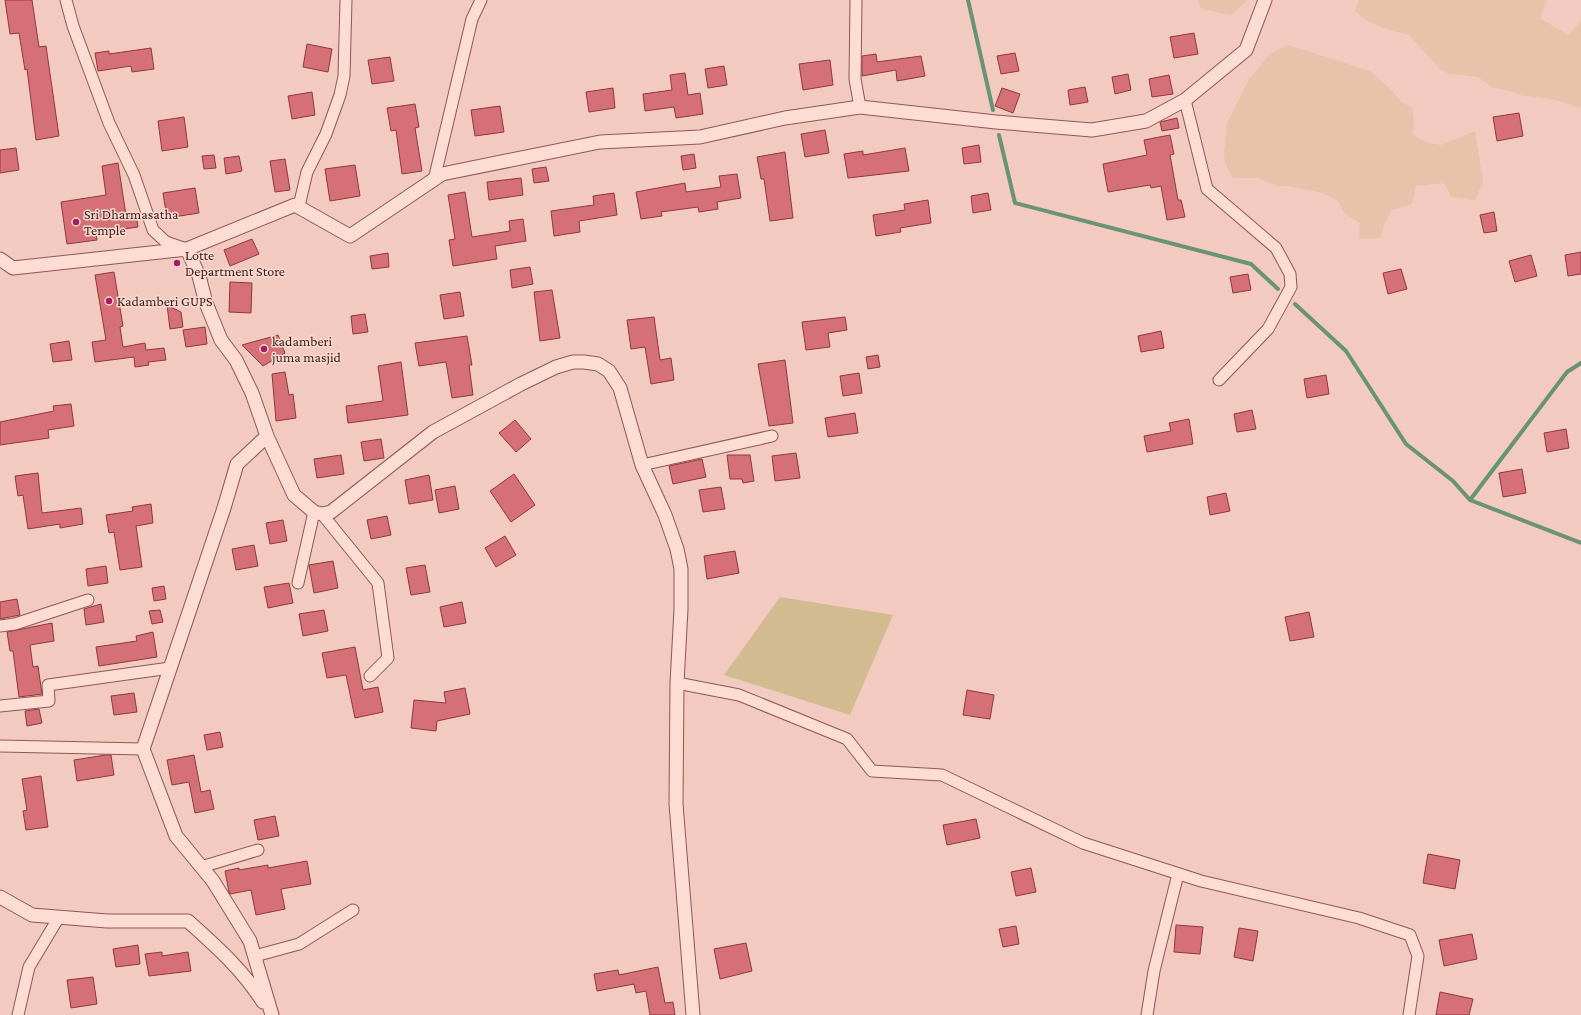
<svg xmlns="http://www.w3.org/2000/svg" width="1581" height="1015" viewBox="0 0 1581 1015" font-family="'Crimson Pro',serif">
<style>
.farmland{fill:#e9c2ab}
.green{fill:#d2bb91}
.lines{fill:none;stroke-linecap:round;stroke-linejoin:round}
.stream{stroke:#689374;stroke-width:4}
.building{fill:#d57076;stroke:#8f383f}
.minor-casing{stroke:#8d5855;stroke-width:13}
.tertiary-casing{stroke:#8d5855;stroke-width:15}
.minor{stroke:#fcdcd3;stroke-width:11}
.tertiary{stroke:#fcdcd3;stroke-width:13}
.poi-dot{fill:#a31e5e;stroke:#f9d9cf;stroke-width:1.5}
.labels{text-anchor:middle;stroke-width:3;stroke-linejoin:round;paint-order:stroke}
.poi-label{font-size:14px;fill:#3b1b1b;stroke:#f9d9cf;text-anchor:start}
</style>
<rect width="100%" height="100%" fill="#f3cabf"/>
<path class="farmland" d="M1198,0H1248L1231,15L1201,9Z
M1359,0H1547L1540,18L1568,35L1581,21V108L1552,99L1521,95L1509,91L1491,87L1478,77L1449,74L1439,68L1409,35L1386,29L1365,20L1355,11Z
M1288,45L1370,71L1392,90L1401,102L1412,107L1414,122L1412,134L1425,142L1441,145L1475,131L1483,182L1475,200L1451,197L1444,183L1416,186L1412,204L1392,210L1384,224L1381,238L1359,239L1360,223L1345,214L1338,201L1323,193L1287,186H1277L1257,178H1233L1225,163L1224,153L1227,123L1249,79L1270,54Z"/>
<path class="green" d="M780,597L893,615L850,715L724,675Z"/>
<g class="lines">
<path class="stream" d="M968,0L993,110
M999,135L1015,203L1251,264L1278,289
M1295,304L1346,351L1406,444L1453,481L1470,500L1567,372L1581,363
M1470,500L1581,543"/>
</g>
<path class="building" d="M5,0H32L39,47L46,46L59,136L36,140L27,69L25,70L19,33L10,34Z
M1194,33L1198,54L1174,58L1170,37Z
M307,44L332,49L328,72L303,67Z
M151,48L154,69L132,72L131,66L98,71L95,53L109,51V54Z
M1015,53L1019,71L1001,74L997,56Z
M876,54L877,62L921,56L925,76L897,81L896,70L862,76V56Z
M390,57L394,81L372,84L368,60Z
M830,60L833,85L803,90L799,64Z
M724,66L727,85L708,88L705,69Z
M685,73L688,95L700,93L703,114L676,118L674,107L645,111L643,94L672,90L670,75Z
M1128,74L1131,90L1115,94L1112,77Z
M1169,75L1173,94L1152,97L1149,79Z
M1085,87L1088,102L1070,105L1068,90Z
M613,88L615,108L589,112L586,92Z
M1002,88L1020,94L1013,113L995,106Z
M312,92L315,115L292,119L288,96Z
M415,104L419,127L415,128L422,171L402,174L396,130L391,131L387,108Z
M500,106L504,132L475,136L471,110Z
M1519,113L1523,136L1497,141L1493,117Z
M184,117L188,147L162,151L158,121Z
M1177,118L1179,128L1162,131L1160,122Z
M825,130L829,153L805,157L801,134Z
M1170,135L1174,154L1170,155L1178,200H1181L1185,217L1167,220L1161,186L1151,188L1150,185L1108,192L1103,164L1147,155L1144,140Z
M979,145L981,162L964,164L962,148Z
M16,148L19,170L0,173V150Z
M905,148L909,171L848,178L844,154L863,151V155Z
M785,152L793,218L770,221L764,179H761L757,157Z
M694,154L696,168L683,170L681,156Z
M214,155L216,168L204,169L202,156Z
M239,156L242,171L226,174L224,158Z
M285,159L290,190L275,192L270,161Z
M118,163L126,215L136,214L138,227L96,233L97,240L67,244L61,202L106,195L102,166Z
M355,165L360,196L330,201L325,169Z
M546,167L549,181L534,183L532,169Z
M737,174L741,198L717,202L718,209L699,212L698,207L661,212L662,216L641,219L636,192L685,183L686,192L721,187L719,176Z
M521,178L523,195L489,200L487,182Z
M195,188L199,213L167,218L163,193Z
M465,192L472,237L510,231L509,221L523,219L526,241L495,246L497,259L453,266L449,240L455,239L448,195Z
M614,193L617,215L579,221L580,232L554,236L551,211L594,205L593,196Z
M988,193L991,210L973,213L971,196Z
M928,200L931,223L900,228L901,232L876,236L873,215L905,210L904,204Z
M1494,212L1497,231L1484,233L1480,215Z
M252,239L259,254L230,266L224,250Z
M1581,252V274L1568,276L1565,255Z
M388,253L389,267L372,269L370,256Z
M1531,255L1537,276L1515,282L1509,261Z
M530,267L533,284L512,288L510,270Z
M1401,269L1407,289L1388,294L1383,273Z
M114,272L123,326L120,327L123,347L145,343L146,350L164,348L166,360L148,362L149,365L135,367L134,357L95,362L92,342L106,340L95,275Z
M1248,274L1251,290L1233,293L1230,277Z
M230,282L252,283L251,313L229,312Z
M552,290L560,338L540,341L534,292Z
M460,292L464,316L444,319L440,295Z
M167,305L181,312L183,327L170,329Z
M365,314L368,332L353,334L351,316Z
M654,317L660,360L671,358L674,380L651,384L645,347L631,349L627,320Z
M845,317L847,330L828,333L830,347L806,350L802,322Z
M205,327L207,344L186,347L183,330Z
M1161,331L1164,348L1141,352L1138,336Z
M278,335L285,353L263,366L242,345Z
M467,336L472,365H469L473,395L452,398L446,362L419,366L415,343Z
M69,341L72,360L53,362L50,344Z
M878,355L880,367L868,369L866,357Z
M785,360L793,423L769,426L758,364Z
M401,362L408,415L348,423L346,406L383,401L378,366Z
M285,372L289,395L293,394L296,418L276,421L272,374Z
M859,373L862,393L843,396L840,376Z
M1326,375L1329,394L1307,398L1304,379Z
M71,404L74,426L48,430L49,438L0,445V422L54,411L53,406Z
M1252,410L1256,429L1237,432L1234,414Z
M855,413L858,433L828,437L825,418Z
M1189,419L1193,444L1147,452L1144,436L1171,431L1169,423Z
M515,420L531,439L516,452L499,433Z
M1566,429L1569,448L1547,452L1544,433Z
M381,439L384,458L364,461L361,442Z
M796,453L800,478L775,481L772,456Z
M341,455L344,474L317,478L314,459Z
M727,455H750L754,481L743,483L742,479H730Z
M702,459L706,477L673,484L669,466Z
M1522,469L1526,493L1503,497L1499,473Z
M38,473L42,513L81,508L83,524L60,528V524L28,529L23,495L18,496L15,476Z
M514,474L535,505L511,522L490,491Z
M429,475L433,500L409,504L405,480Z
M455,486L459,509L439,513L435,490Z
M721,487L725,509L703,512L699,490Z
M1226,493L1230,511L1210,515L1207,497Z
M151,504L153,523L136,526L142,567L120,570L114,532L109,533L106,515L133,511L132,507Z
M387,516L391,535L371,539L367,520Z
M283,520L287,541L270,544L266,523Z
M505,536L516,555L496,567L485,548Z
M254,545L258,566L236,570L232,549Z
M735,551L739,573L707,579L704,556Z
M333,561L338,588L314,593L309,565Z
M425,565L430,592L411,595L406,568Z
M106,566L108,583L88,586L86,569Z
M289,583L293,603L268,608L264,587Z
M164,586L166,599L154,601L152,588Z
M17,599L20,615L0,619V602Z
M462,602L466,623L444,627L440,607Z
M101,604L104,622L86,625L84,609Z
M160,610L163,622L152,624L149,611Z
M324,610L328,631L303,636L299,614Z
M1309,612L1314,637L1290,641L1285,617Z
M52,623L54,641L30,645L33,667L38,666L42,694L19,697L13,651H10L7,632Z
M153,632L157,657L99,666L96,647L137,641L136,636Z
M355,647L363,690L378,687L383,712L355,718L346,675L327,678L322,653Z
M465,688L470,714L437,721L436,731L411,728L414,700L446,703L444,692Z
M967,690L994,695L990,719L963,715Z
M134,693L137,712L114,715L111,696Z
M39,709L42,723L27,726L25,711Z
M220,732L223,747L207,750L204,735Z
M106,755H111L114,775L77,781L74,760Z
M194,755L201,792L210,790L214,809L195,813L189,782L172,785L167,760Z
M41,776L48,827L26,830L23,811L27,810L22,779Z
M275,816L279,836L258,840L254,820Z
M976,819L980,838L947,845L943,825Z
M1428,854L1460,860L1455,889L1423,883Z
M307,861L311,884L281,889L285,909L256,915L251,890L230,894L229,892L225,871L239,868V870L268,865V868Z
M1031,868L1036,892L1016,896L1011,872Z
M1176,925L1203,927L1200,954L1174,952Z
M1016,926L1019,944L1003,947L999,929Z
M1239,928L1258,931L1253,961L1234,957Z
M1472,934L1477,959L1444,966L1439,940Z
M746,943L752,971L720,979L714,949Z
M138,945L140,964L116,967L113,949Z
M162,952V956L188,952L191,971L149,976L145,954Z
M658,967L665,1003L673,1002L675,1015H650L646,991L636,993L634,984L597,991L594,974L618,970L619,975Z
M93,977L97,1004L71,1008L67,980Z
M1440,992L1473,999L1469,1015H1436Z"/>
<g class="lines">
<g class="minor-casing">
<path id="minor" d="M66,0L73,26L109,123L134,175L153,230L166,242L186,249
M856,0L855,79L860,107
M1185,100L1207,189L1276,248L1290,274L1291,287L1268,329L1219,380
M434,180L472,19L481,0
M299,206L307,172L326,134L340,95L344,76L346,0
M642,465L772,436
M322,514L378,583L388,658L370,676
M298,583L314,512
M0,626L15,624L88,600
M677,683L739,695L847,739L872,771L942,775L1083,843L1201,881L1359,918L1410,935L1418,956L1409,1015
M0,706L49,701L48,685L170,668
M0,746L143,749
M201,867L258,850
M255,956L299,944L353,910
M18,1015L29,967L59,917
M1147,1015L1154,971L1178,874"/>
</g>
<g class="tertiary-casing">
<path id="tertiary" d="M187,249L199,276L206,303L221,340L236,360L252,393L267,436L294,495L314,512L322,514L331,512L433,432L521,384L556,367L573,362H584L598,364L609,371L620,388L642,465L665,515L677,549L681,569V609L677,683L676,804L693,1015
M0,259L13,268L187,249L295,205L350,236L442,174L600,142L700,137L785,118L860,107L996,122L1092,130L1146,121L1185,100L1246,50L1265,0
M267,436L237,464L224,508L143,749L176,836L213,881L250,941L272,1015
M0,897L32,915L107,921H188C216,946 243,970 263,1002"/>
</g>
<use href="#minor" class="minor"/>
<use href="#tertiary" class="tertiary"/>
</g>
<g class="poi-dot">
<circle cx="76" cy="222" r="4"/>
<circle cx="177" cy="263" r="4"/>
<circle cx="109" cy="301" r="4"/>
<circle cx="264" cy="349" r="4"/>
</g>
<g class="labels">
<g class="poi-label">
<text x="84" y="219">Sri Dharmasatha<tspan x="84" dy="16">Temple</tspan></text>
<text x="185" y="260">Lotte<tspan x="185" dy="16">Department Store</tspan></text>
<text x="117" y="306">Kadamberi GUPS</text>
<text x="272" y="346">kadamberi<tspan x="272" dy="16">juma masjid</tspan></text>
</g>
</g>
</svg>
